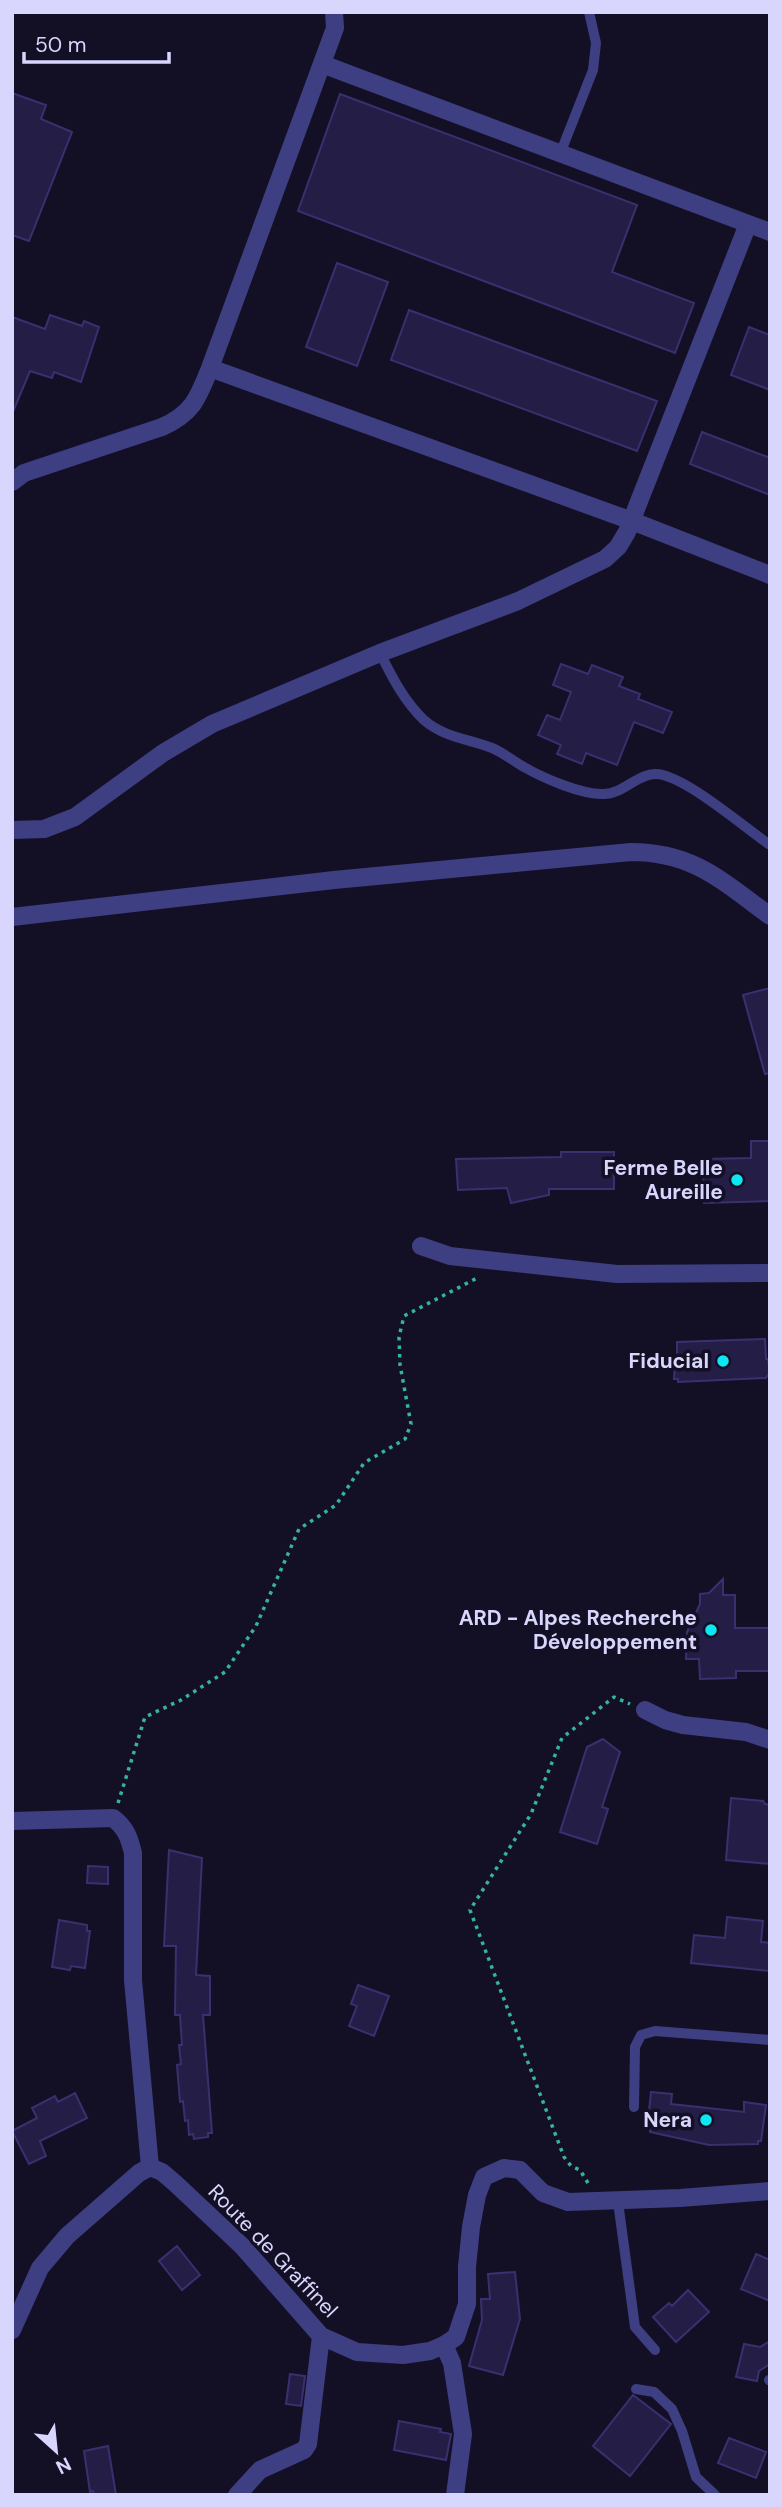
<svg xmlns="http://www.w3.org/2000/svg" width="782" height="2507" viewBox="0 0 782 2507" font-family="'DM Sans',sans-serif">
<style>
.building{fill:#241d45;stroke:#3a3070;stroke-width:2}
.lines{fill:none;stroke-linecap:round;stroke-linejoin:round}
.path{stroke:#36b2a5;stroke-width:3.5;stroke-dasharray:3.5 5;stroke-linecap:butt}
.service{stroke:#3e3e82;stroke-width:10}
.minor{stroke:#3e3e82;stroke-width:18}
.tertiary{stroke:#3e3e82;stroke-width:18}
.poi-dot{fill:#0de6f3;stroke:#131025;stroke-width:2.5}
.labels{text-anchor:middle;stroke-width:7;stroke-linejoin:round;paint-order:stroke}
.poi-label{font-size:21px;font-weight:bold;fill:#d9d6fd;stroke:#131025;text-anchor:end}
.street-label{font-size:21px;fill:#d9d6fd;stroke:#131025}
</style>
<rect width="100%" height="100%" fill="#131025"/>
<path class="building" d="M12,93L46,105L41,119L72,132L29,241L12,235Z
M340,94L637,205L612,272L694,303L675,353L298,211Z
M337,263L388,282L357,366L306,347Z
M409,310L657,401L637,451L391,360Z
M50,315L82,326L84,321L99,327L81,382L54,372L52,378L30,371L12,414V317L45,329Z
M749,327L770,335V390L731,375Z
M702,432L770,458V495L690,464Z
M561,664L588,674L592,665L623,677L619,686L640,694L638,699L672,712L663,733L634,722L617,765L586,753L582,764L557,754L561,745L538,735L547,715L560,720L571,692L553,685Z
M770,988V1073L765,1074L743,995Z
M751,1141H770V1201L704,1203L703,1159L751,1158Z
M561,1152H614V1189H549V1195L511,1203L507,1188L458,1190L456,1159L561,1157Z
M765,1339L766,1359H768L770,1372L766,1378L678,1382V1379H674L675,1362H677V1342Z
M723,1579V1595H735V1628H770V1671H736V1678L700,1679L699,1659H686L687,1632L700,1604V1594L709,1593Z
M603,1739L620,1752L602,1807L608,1809L597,1844L560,1832L587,1747Z
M731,1798L763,1801L765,1804L770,1805V1864L726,1860Z
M169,1850L202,1858L196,1975L210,1976V2015H203L212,2133H208V2137L194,2139L193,2134L189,2135L188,2120L185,2121L183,2101L180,2102L177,2065L181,2064L179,2045H182L180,2015H175L176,1946H164Z
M88,1866L108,1867V1884L87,1883Z
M727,1917L763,1921L761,1942L770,1943V1971L691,1963L694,1935L725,1938Z
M59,1920L87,1925V1931H90L85,1968L71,1966L70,1970L52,1967Z
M358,1985L389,1996L374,2036L349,2026L357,2006L351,2004Z
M651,2092L672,2094L671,2104L744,2112V2102L766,2105L761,2141H758V2144L709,2145L650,2132V2129H647Z
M75,2093L87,2118L40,2141L46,2156L29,2164L12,2131L37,2118L32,2108L55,2096L58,2102Z
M177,2246L200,2275L182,2290L159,2261Z
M756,2254L770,2260V2301L741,2289Z
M515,2272L520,2319L503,2375L469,2366L482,2320L481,2299H490L488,2274Z
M688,2290L709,2312L676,2342L653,2317L669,2303L672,2306Z
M770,2341V2364L759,2371L757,2381L736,2377L744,2344L760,2347Z
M290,2374L305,2376L301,2406L286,2404Z
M633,2395L671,2424L630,2476L593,2446Z
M399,2421L441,2429L440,2432L451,2434L446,2460L394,2450Z
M729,2438L766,2452L756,2478L718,2463Z
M108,2446L116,2495H94L93,2491L90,2492L84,2451Z"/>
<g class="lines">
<path class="path" d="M118,1803L145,1717L181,1700L225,1672L256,1626L299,1529L336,1505L364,1463L405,1439L411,1424L400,1365L399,1337L404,1316L479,1277
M588,2183L580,2170L571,2166L564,2157L470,1910L531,1814L562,1738L614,1697L630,1704"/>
<path class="service" d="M560,154L593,70L596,43L589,12
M380,653C392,677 404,701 424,720C443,737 469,739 492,748C504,753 513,761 524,767C543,778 582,795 604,794C625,794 640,769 663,775C693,783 743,826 770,845
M634,2107L635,2047L641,2035L655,2031L770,2040
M618,2202L635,2327L655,2350
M769,2380L770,2381
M636,2389L654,2392L672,2409L682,2431L696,2477L715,2495"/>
<path class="minor" d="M322,64L770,232
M210,368L632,521L770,575
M12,482L24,473L162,427C193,413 198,398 210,368L335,28L334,12
M12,830L44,829L75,817L163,753L212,724L380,653L518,601L605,559L618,547L627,532L748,224
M12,917L334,880L631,852C693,852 722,881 770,916
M421,1246L450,1256L617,1274L770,1273
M645,1710L665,1720L683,1725L746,1732L770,1740
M12,1821L113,1818C126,1828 129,1837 133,1853V1980L150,2167
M444,2345L452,2363L463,2434L455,2495
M237,2495L260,2470L304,2450L308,2444L321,2336"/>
<path class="tertiary" d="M12,2330L40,2268L67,2236L139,2173L150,2167L162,2172L176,2184L243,2247L321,2336L357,2352L403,2355L430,2351L444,2345L456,2337L467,2304V2267L471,2227L477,2195L484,2177L504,2168L520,2170L543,2193L568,2202L680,2198L770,2191"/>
</g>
<g class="poi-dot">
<circle cx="737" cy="1180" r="7"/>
<circle cx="723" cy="1361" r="7"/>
<circle cx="711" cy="1630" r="7"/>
<circle cx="706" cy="2120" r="7"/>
</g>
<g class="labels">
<g class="poi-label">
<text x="723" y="1175">Ferme Belle<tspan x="723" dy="24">Aureille</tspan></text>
<text x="709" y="1368">Fiducial</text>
<text x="697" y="1625">ARD - Alpes Recherche<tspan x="697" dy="24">Développement</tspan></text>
<text x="692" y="2127">Nera</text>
</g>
<g class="street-label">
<text transform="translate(273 2251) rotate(46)" y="7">Route de Graffinel</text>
</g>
</g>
<rect width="782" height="2507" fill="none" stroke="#d9d6fd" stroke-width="28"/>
<g transform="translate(56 2451) rotate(153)" stroke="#131025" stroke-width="5" paint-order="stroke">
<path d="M0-5L12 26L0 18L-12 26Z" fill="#d9d6fd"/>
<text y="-10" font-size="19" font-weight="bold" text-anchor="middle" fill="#d9d6fd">N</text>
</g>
<path d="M24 52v10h145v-10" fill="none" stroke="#d9d6fd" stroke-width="3.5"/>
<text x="35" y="52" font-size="21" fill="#d9d6fd" stroke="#131025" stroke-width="5" paint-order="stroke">50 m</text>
</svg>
